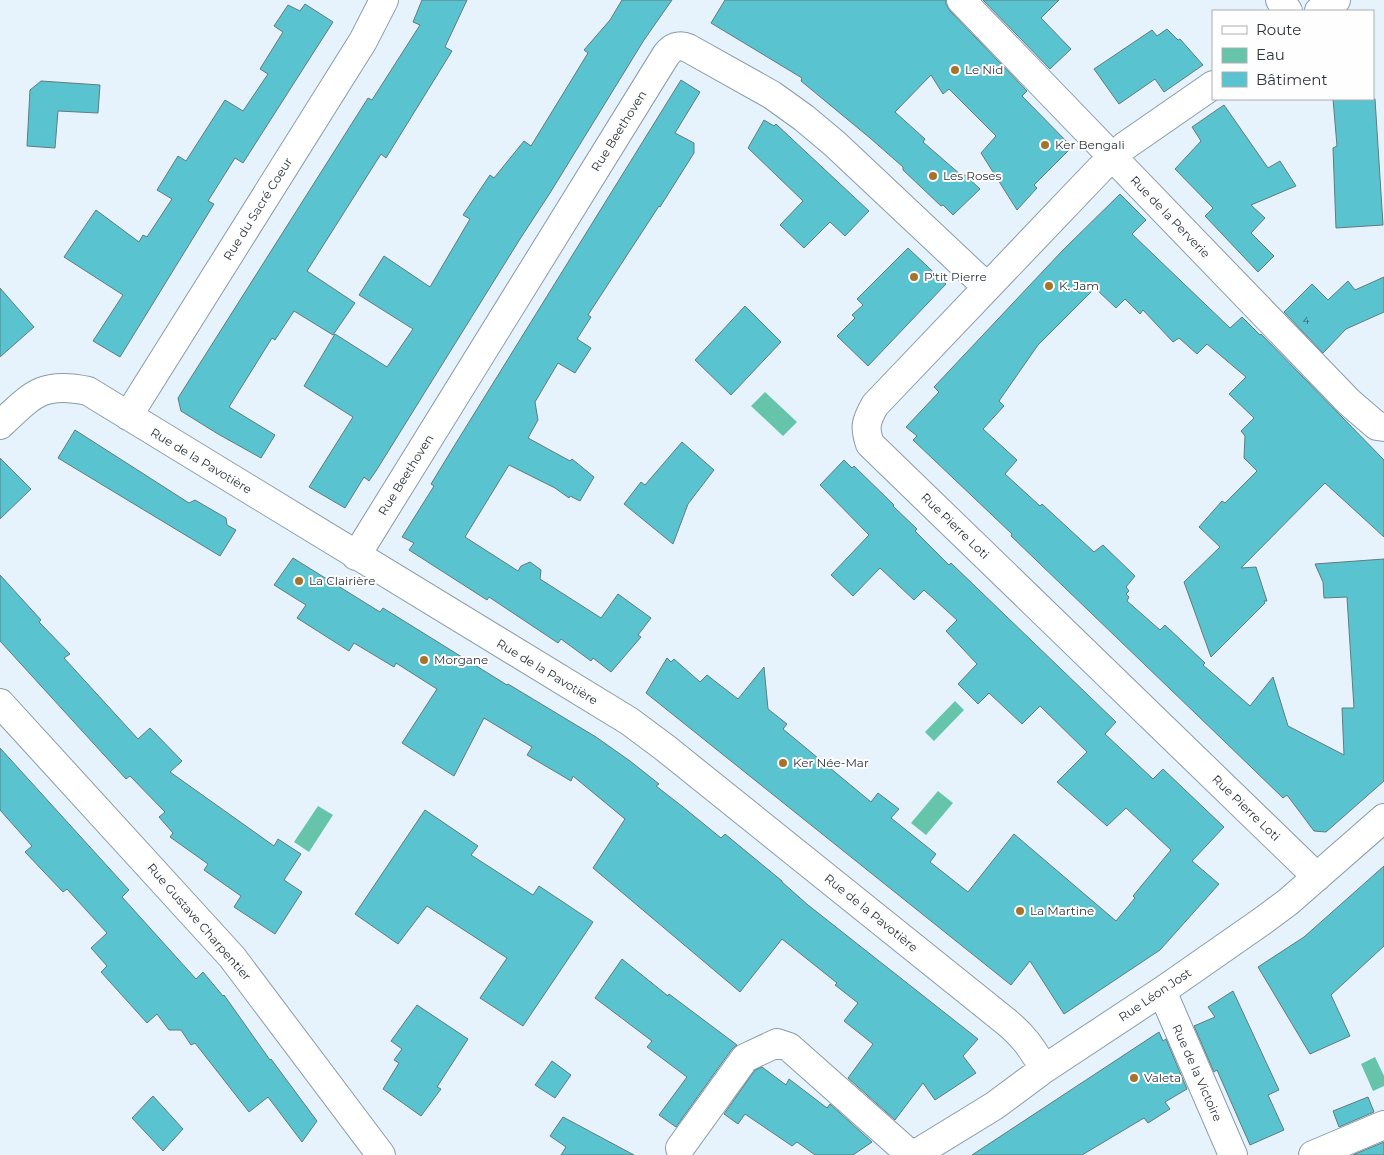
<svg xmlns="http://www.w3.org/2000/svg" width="1384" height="1155" viewBox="0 0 1384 1155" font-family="Montserrat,sans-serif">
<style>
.water{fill:#65c4a9}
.building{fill:#59c4d0;stroke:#617b7e}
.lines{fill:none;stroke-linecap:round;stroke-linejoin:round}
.minor-casing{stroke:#889caa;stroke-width:30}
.minor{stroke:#fff;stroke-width:28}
.poi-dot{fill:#a57429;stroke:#fefefe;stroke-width:2}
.labels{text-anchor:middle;stroke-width:4;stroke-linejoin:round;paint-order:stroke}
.number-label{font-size:10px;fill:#385960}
.poi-label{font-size:12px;fill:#2d353b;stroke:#fefefe;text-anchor:start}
.street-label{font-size:12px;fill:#2d353b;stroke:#fefefe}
</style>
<rect width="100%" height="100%" fill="#e6f3fc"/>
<path class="water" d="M765,392L797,422L783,436L751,406Z
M955,701L964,710L934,741L925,732Z
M938,791L953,803L926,835L911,823Z
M318,806L333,815L309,852L294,842Z
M1375,1057L1384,1076V1086L1373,1091L1361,1064Z"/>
<path class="building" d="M422,0H467L445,47L452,51L386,158L381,154L307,271L355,303L333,335L294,311L275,340L272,338L229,407L275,435L261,458L218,434L181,411L178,398L368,98L372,100L420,25L413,22Z
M622,0H672L644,40L550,193L520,239L376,471L369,481L364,477L345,508L309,487L353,417L304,386L335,334L387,367L413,329L359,295L384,256L430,287L470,219L463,215L490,175L494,178L524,141L531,146L588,53L584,50L610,20Z
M725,0H946V4L950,11L1027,91L1022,96L1072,147L1034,185L1037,188L1017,210L981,153L996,136L949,89L943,94L931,75L895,112L925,139L923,142L961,175L963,173L980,189L953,215L943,205L941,206L903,170V167L870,138L801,81L802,78L711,23Z
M983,0H1059L1041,18L1071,49L1050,69Z
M305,4L333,22L243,163L235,158L208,201L214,204L120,357L93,341L123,295L64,257L96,210L139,242L143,235L147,237L172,199L157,190L178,156L186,161L225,100L243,111L268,74L260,69L283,32L274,26L288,5L300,11Z
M1167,29L1178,40L1180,39L1203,65L1164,92L1155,79L1119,104L1094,69L1152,30L1157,36Z
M681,80L700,92L675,133L694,143V153L660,207L659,206L588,315L591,317L577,339L591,348L575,373L558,363L535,402L538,420L528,438L570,461L572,459L594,477L580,501L570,496L569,498L555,488L509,465L465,537L518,571L521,566L530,562L541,570L540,579L601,618L618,594L651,618L638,635L641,637L611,672L593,658L591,661L561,639L558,643L489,597L487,600L409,550L414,543L402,537L434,486L431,484L456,443Z
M41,81L100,85L98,113L58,111L55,148L27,146L30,90Z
M1333,99H1375L1383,225L1336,228L1333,148L1337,146Z
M1224,105L1268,168L1280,161L1296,186L1251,205L1265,218L1251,233L1274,256L1258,272L1205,216L1213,208L1175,169L1201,141L1192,127Z
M764,120L774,126L776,124L869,211L845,236L830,222L804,248L780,225L803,201L748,148Z
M1120,194L1146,220L1132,234L1230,328L1242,317L1260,335L1261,334L1384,460V537L1325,483L1241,568L1256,567L1267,601H1264L1265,603L1211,657L1184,582L1220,547L1199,527L1222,501L1225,503L1257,471L1244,458L1245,436L1241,431L1254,418L1229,394L1246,377L1207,344L1197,354L1179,338L1173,342L1143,310L1140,314L1125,299L1116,308L1095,288L1038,345L999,401L1004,406L983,429L1017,460L1005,474L1040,506L1042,504L1094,552L1103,545L1135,576L1126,587L1129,591L1126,594L1129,597L1127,601L1160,630L1165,625L1205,663L1203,665L1250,706L1273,677L1288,726L1344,755L1342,708H1354L1347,597L1324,598L1323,582L1315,564L1384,559V781L1326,832L1314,831L1287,795L1283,798L1222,739L1011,536L1012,534L913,440L917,436L906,427L939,392L934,387L1062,251Z
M908,248L946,284L868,366L837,336L855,318L852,315L863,305L857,299Z
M1384,277V312L1346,329L1323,353L1284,312L1312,284L1328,300L1348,281L1355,290Z
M0,288L34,327L0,357Z
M745,306L781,342L731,395L695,360Z
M75,430L189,503L195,500L226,518L227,525L236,530L220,556L58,458Z
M682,442L714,470L688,504L673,544L624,504L641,482L645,485Z
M0,458L31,489L0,519Z
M844,460L852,468L854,466L894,505L893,506L917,529L915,531L949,565L951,563L1116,722L1105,734L1153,779L1163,769L1224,827L1192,861L1219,884L1160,950L1064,1014L1030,961L1011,985L646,693L667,658L671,662L674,659L700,682L707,675L738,699L764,667L768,709L787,724L783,729L871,802L878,793L899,809L891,818L936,854L930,862L968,892L1014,834L1116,921L1135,898L1133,896L1171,850L1126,808L1107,826L1057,782L1087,752L1040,706L1022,724L989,693L978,704L958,684L977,664L946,631L957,620L924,590L914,600L880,568L853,596L831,575L869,535L820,485Z
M293,558L380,612L383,608L507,685L508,684L596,737L630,761L659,784L656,786L683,807L721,838L725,834L782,881V882L808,905L978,1039L963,1056L976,1073L935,1100L923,1083L895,1120L848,1078L873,1044L844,1021L858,1003L835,985L837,983L782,939L740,992L593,868L625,819L573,776L571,781L527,755L532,747L484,718L454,776L402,743L437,689L396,663L394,667L354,643L349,651L297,618L306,605L274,585Z
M0,575L41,620L39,622L70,654L64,658L138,739L150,728L182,761L170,772L274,846L278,839L301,854L284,880L302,892L275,934L234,907L241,896L204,870L208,864L170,837L173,833L159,817L165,812L130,776L126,779L0,641Z
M0,748L129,890L122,897L196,979L203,972L223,996L224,995L270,1060L271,1059L317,1121L302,1142L268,1097L249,1112L195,1043L191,1045L181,1030H169L157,1014L147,1023L101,972L107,966L91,948L107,933L67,889L63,892L25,852L32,846L0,810Z
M425,810L478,846L471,855L533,895L539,886L593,922L523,1026L480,998L507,958L427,906L398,944L355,914Z
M1384,866V946L1331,995L1350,1036L1310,1054L1258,967L1304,937Z
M622,959L668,996L669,994L737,1045L732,1049L676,1127L659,1115L687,1077L647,1047L652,1041L595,998Z
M1233,991L1279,1090L1268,1095L1284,1130L1250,1145L1217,1070L1214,1072L1194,1026L1215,1017L1208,1007Z
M417,1005L468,1039L437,1087L441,1089L421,1116L383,1089L399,1063L394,1060L402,1049L391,1041Z
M1159,1032L1163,1041L1166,1039L1187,1089L1165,1102L1170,1109L1148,1123L1144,1118L1082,1155H972Z
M552,1061L571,1075L555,1098L535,1085Z
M762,1067L786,1085L789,1079L827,1108L830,1104L872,1142L853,1155H815L797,1142L792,1146L745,1114L738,1124L724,1114L755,1070Z
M153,1096L183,1129L163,1151L132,1118Z
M1368,1097L1374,1112L1339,1127L1333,1111Z
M563,1117L634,1155H561L566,1147L550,1136Z
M1384,1142V1155H1353Z"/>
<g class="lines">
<g class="minor-casing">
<path id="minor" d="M961,0L1349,402L1377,426L1384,427
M1280,0L1288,11
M1319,11L1336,0
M1213,85L1125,146L1100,169L875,405C866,421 864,427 870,444L1317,877
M128,416L363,41L384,0
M0,425C32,395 42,381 88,391L629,721L664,747L1004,1020C1023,1035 1032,1048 1044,1069
M356,556L666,55C672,47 679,44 688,48L772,95L804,118L835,144L987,287
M0,703L232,957L381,1155
M1162,991L1233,1155
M680,1148L745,1058L777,1043L789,1047L911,1155
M914,1155L994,1106L1044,1069L1162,991L1261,922L1288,902L1384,818
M1313,1155L1384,1125"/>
</g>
<use href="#minor" class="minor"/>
</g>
<g class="poi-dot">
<circle cx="955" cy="70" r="5"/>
<circle cx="1045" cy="145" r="5"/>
<circle cx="933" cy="176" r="5"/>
<circle cx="914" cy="277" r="5"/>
<circle cx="1049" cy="286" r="5"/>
<circle cx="299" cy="581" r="5"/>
<circle cx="424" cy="660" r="5"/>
<circle cx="783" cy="763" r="5"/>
<circle cx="1020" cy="911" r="5"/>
<circle cx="1134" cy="1078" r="5"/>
</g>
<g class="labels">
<g class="number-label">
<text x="1306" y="324">4</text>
</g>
<g class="poi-label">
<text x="965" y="74">Le Nid</text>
<text x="1055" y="149">Ker Bengali</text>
<text x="943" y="180">Les Roses</text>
<text x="924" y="281">P'tit Pierre</text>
<text x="1059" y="290">K. Jam</text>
<text x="309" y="585">La Clairière</text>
<text x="434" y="664">Morgane</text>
<text x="793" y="767">Ker Née-Mar</text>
<text x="1030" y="915">La Martine</text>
<text x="1144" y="1082">Valeta</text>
</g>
<g class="street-label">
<text transform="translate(619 131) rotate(-58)" y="4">Rue Beethoven</text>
<text transform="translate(258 209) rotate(-58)" y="4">Rue du Sacré Coeur</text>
<text transform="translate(1170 217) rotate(46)" y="4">Rue de la Perverie</text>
<text transform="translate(201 461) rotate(31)" y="4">Rue de la Pavotière</text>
<text transform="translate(406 475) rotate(-58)" y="4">Rue Beethoven</text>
<text transform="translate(955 526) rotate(44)" y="4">Rue Pierre Loti</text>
<text transform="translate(547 672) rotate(31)" y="4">Rue de la Pavotière</text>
<text transform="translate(1246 808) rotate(44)" y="4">Rue Pierre Loti</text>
<text transform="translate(871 913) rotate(39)" y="4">Rue de la Pavotière</text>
<text transform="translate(199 922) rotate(49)" y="4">Rue Gustave Charpentier</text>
<text transform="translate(1155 995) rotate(-34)" y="4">Rue Léon Jost</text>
<text transform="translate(1197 1073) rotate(66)" y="4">Rue de la Victoire</text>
</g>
</g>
<rect x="1212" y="10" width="162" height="90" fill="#fefefe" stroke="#aaaeb0"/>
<rect x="1222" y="26" width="25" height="8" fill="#ffffff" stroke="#aaaeb0"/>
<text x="1256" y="35" font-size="15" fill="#2d353b">Route</text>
<rect x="1222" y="48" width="25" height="15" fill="#65c4a9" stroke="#aaaeb0"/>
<text x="1256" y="60" font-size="15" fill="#2d353b">Eau</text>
<rect x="1222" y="72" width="25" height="15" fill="#59c4d0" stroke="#aaaeb0"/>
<text x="1256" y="85" font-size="15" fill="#2d353b">Bâtiment</text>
</svg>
